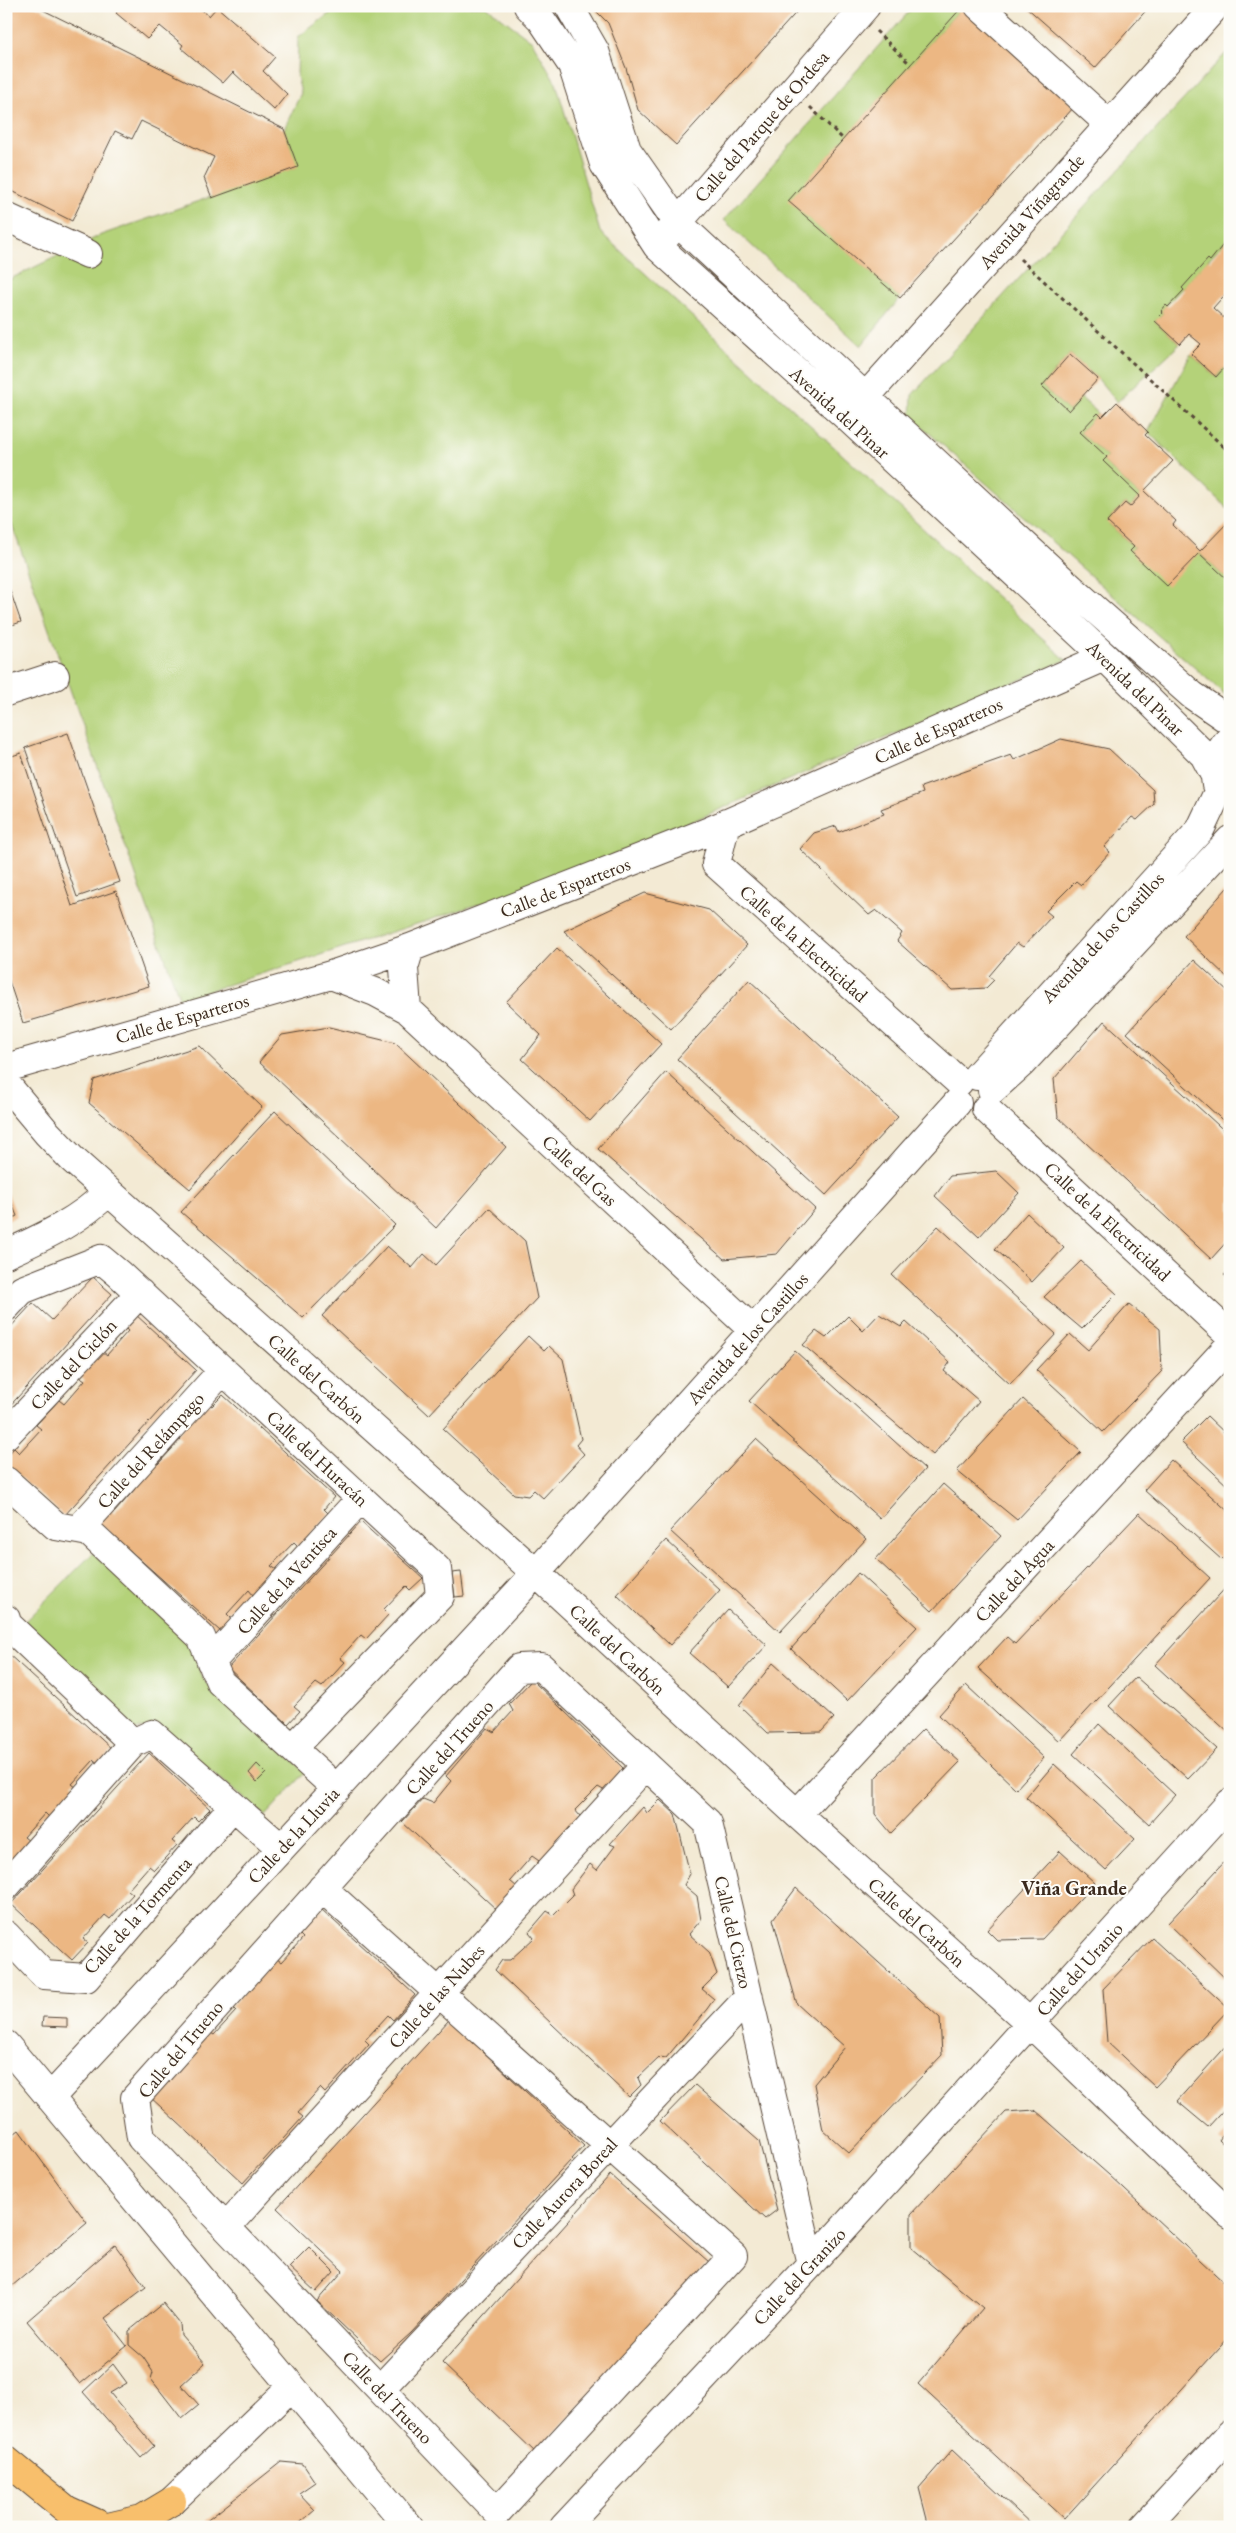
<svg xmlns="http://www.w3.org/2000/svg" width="1236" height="2533" viewBox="0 0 1236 2533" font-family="'EB Garamond',serif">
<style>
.park{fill:#b4d279;stroke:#787e4c}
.building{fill:#ecb783}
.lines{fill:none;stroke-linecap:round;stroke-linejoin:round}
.minor-casing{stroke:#574739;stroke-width:30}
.highway-casing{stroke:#574739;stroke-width:30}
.path{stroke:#574739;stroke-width:3;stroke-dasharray:4 4;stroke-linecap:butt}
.minor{stroke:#fff;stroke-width:28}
.highway{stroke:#f8bf6c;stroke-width:28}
.labels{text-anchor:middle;stroke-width:4;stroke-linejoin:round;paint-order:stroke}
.street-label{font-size:19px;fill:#3b2a1e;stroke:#fdfcf7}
.neighbourhood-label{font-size:20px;font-weight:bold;fill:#3b2a1e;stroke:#fdfcf7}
</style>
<rect width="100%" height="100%" fill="#fdfcf7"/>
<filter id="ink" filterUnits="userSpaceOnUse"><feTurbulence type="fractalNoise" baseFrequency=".02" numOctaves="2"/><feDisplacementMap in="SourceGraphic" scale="10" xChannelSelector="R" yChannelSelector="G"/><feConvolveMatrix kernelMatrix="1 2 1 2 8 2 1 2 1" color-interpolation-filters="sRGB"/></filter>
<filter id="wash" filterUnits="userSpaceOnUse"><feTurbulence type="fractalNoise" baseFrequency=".0096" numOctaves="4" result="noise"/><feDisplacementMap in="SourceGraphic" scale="20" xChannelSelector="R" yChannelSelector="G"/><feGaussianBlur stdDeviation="1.12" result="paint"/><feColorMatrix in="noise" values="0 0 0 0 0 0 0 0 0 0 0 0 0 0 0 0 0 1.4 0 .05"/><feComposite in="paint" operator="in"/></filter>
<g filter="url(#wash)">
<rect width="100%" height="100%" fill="#f3ead4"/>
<path class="park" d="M340,6H486L532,41L556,83L600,232L1066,660L563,877L180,1000L6,508V281L101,235L297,167L284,129L301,93L297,76L298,37Z
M914,6H963L789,201L900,298L861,346L724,220Z
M1230,49V236L1161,311L1163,313L1155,321L1180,344L1117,402L1098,379L1070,354L1042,386L1069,411L1081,398L1098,413L1080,432L1107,457L1103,461L1140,496L1130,507L1125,503L1107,522L1134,547L1130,551L1199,553L1230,582V699L911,417L912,395Z
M1191,354L1216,377L1224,368L1226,370L1230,366V511L1148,432Z
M93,1553L192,1645L203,1679L306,1772L265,1816L159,1727L133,1730L25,1621Z"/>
<g id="blocks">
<path class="building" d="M6,6H35L284,129L298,167L212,198L204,178L214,157L141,121L132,139L115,131L72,221L6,188Z
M122,6H197L209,16L217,7L275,57L263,71L287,94L274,110L233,72L223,83L181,48L183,45L160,26L147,39L116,13Z
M591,6H802L676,145L638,110L626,68L608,23Z
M963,6H966L1075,106L900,298L788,201Z
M1025,6H1150L1095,68Z
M1230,236V289L1213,308L1224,318L1230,312V366L1226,370L1224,368L1216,377L1191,354L1201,344L1189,334L1180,344L1155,321L1163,313L1161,311L1166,305L1168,307L1184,290L1182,288L1208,259L1210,261Z
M1070,354L1098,379L1069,411L1042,386Z
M1117,402L1148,432L1145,435L1173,461L1144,491L1176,521L1173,525L1200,551L1230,520V582L1199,553L1167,586L1130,551L1134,547L1107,522L1125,503L1130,507L1140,496L1103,461L1107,457L1080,432L1098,413L1102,417Z
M6,579L21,622L6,627Z
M68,733L120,882L77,897L25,748Z
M1061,739L1109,749L1153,790L1154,804L1137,820L1132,817L1104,847L1110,852L1081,885L1076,881L1046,911L1052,916L1023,947L1017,943L989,976L994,980L986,988L952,990L897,941L902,933L876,910L869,915L800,849L814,833L836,826L839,832L884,814L881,809L923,793L921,787L1011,755L1014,760Z
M21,753L72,906L116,891L149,986L23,1023L6,972V758Z
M1227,888H1230V980L1184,936Z
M645,893L709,910L747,945L671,1029L564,931Z
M557,948L661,1044L590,1121L522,1059L541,1035L506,1002Z
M1194,960L1230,993V1127L1127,1033Z
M749,980L898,1117L826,1195L677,1059Z
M1104,1021L1230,1136V1238L1211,1259L1058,1117L1054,1079Z
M329,1027L395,1043L506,1147L436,1228L259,1062L282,1035Z
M199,1046L262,1107L190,1189L89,1103L94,1080Z
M666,1072L815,1209L777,1254L724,1259L598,1149Z
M275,1111L395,1225L303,1318L181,1212Z
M996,1171L1019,1193L979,1237L935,1196L950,1176Z
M6,1189L17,1216L6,1222Z
M489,1208L525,1241L537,1298L429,1415L322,1316L387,1246L412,1268L424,1254L436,1265Z
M1027,1213L1064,1248L1032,1282L995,1249Z
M938,1226L1056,1334L1010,1384L892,1275Z
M1081,1261L1117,1294L1082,1329L1044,1297Z
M1230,1269V1281L1224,1275Z
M93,1277L112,1294L6,1410V1332L33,1303L52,1320Z
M1129,1304L1160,1329L1162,1371L1103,1432L1036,1370L1070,1334L1088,1350Z
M135,1314L196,1370L64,1516L6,1464V1457L14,1448L19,1453L41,1429L36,1425L59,1400L64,1404L85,1380L79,1376L102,1351L107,1355L128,1331L124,1327Z
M879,1314L901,1327L906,1322L950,1362L944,1371L979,1401L933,1455L803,1345L816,1331L826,1338L848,1316L863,1331Z
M528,1336L544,1351L549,1346L563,1359L581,1439L576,1445L584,1454L543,1498L534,1490L528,1496L514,1494L443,1429Z
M795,1351L925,1469L880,1519L749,1401Z
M223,1395L334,1497L324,1509L329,1514L299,1547L294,1542L271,1566L277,1570L253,1595L249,1590L227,1614L232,1619L220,1631L97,1521L108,1508L114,1513L135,1489L131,1484L153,1460L158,1464L181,1439L176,1435L206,1402L212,1406Z
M1023,1399L1081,1452L1017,1520L957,1471Z
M1207,1416L1230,1438V1488L1181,1442Z
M756,1439L866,1539L780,1632L670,1531Z
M1171,1460L1230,1513V1552L1222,1560L1144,1490Z
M943,1484L1001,1536L932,1611L876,1559Z
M1139,1513L1210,1578L1059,1741L978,1668L1007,1637L1015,1644Z
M361,1522L423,1578L410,1590L406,1586L384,1609L389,1614L366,1639L361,1635L340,1658L345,1662L322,1687L316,1683L294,1706L300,1711L288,1724L228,1668Z
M666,1540L720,1590L670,1645L617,1595Z
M461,1572L464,1596L455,1597L452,1573Z
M858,1573L917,1627L847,1701L791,1649Z
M1230,1583V1734L1155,1665Z
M728,1610L767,1645L728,1687L689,1653Z
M6,1652L113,1750L99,1764L94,1760L72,1784L77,1788L50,1818L45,1813L24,1837L29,1841L6,1865Z
M773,1663L834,1718L821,1732L768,1733L739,1705Z
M1136,1677L1217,1749L1188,1779L1109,1706Z
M532,1680L623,1768L605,1791L598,1787L575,1810L580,1816L542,1863L532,1856L510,1881L517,1887L497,1910L402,1822L423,1799L433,1803L451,1781L446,1776L487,1728L494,1732L513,1711L509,1704Z
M966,1685L1044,1758L1016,1789L939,1715Z
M1099,1724L1175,1795L1149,1824L1073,1754Z
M923,1729L960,1762L891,1833L875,1814V1778Z
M149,1753L210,1809L198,1821L194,1817L172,1841L177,1845L154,1870L149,1866L128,1890L133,1894L110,1919L105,1915L83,1939L88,1943L72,1960L11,1904Z
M257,1764L266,1773L257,1782L249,1773Z
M1054,1764L1135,1839L1106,1870L1026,1797Z
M660,1800L675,1814L690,1874L684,1885L697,1896L701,1920L689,1934L709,1952L717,1974L702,1989L714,1999L707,2009L666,2058L660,2057L638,2078L641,2085L629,2097L495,1970L502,1960H510L534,1938L529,1932L547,1911L553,1915L573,1895L571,1889L590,1864L597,1870L615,1846L610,1844L643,1807L647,1813Z
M1060,1851L1095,1883L1042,1939L997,1940L987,1930Z
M1230,1856V1983L1168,1923Z
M796,1888L940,2018L942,2055L849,2153L823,2130L814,2084L845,2047L797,2004L773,1919Z
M321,1909L415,1995L393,2020L388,2015L365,2040L369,2044L325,2093L320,2088L298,2113L303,2117L243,2183L149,2096L208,2031L214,2035L236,2011L231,2006L276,1958L281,1962L303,1938L298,1933Z
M1152,1938L1229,2009L1155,2087L1107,2042L1103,1989Z
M43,2017L67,2018V2027L42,2026Z
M449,2020L584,2146L411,2333L380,2361L317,2301L343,2271L277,2208Z
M1230,2042V2103L1208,2127L1177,2101Z
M695,2085L759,2141L777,2210L765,2219L660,2121Z
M1035,2110L1109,2175L1230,2288V2336L1064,2519L918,2384L983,2308L911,2248V2214L1006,2112Z
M1230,2126V2150L1219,2140Z
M19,2130L87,2223L6,2291V2140Z
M610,2175L709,2262L536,2453L442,2363Z
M115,2245L146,2287L105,2318L127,2346L80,2384L27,2321Z
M309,2247L334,2272L316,2292L289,2267Z
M163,2303L180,2324L181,2335L205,2363L181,2385L199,2405L182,2419L151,2379L153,2372L143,2357L129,2345V2331Z
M113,2364L127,2383L110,2393L154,2446L141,2458L83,2392Z
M952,2450L1034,2527H929L919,2488Z
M281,2462L303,2464L315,2482L299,2493L315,2510L295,2527H199Z"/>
</g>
</g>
<g filter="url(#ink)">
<use href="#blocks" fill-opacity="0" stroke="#574739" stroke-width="1"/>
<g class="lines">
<g class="minor-casing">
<path id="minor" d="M528,6L541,19L572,65L604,164L657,246L847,417L1105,657L1204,755L1214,774
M569,6L595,51L627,150L678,223L1071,588L1192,695L1230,721
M979,6L1110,125
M6,217L88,254
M667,235L866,6
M853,411L1216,6
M6,692L55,676
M1216,785C1213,769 1217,751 1230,739
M726,823L716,864L959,1082
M410,948L404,968L407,1009L753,1330
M331,975L375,992L407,1009
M6,1068L331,975L410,948L707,832L1105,657
M977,1076L1200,830L1218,792
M6,1084L47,1133L72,1159L536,1573L797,1814L1030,2023L1230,2215
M992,1090L1022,1063L1230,840
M986,1109L1230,1335
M6,1254C43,1237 79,1221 108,1192
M6,1307L22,1290L101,1259L119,1274L437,1569L440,1596L293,1748
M6,1435L140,1293
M6,1481L56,1526L89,1532L201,1637L220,1682L337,1789
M78,1530L223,1370
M6,1619L7,1624L133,1743L152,1734L281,1848
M211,1662L361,1498
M797,1814L1230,1345
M6,1886L133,1743
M322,1888L733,2256L497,2512L141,2138L135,2098L519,1668L541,1667L708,1823L811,2264
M6,1935L44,1975L86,1978L233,1806
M6,2045L409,2527
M50,2098L536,1573L957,1103
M226,2227L646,1765
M380,2389L749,1997
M172,2501L291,2387
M564,2527L811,2264L1230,1803
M1144,2527L1230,2434"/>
</g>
<g class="highway-casing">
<path id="highway" d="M6,2460L67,2510L105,2527
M108,2527L142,2519L172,2501"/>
</g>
<path class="path" d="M876,31L908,62
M810,107L842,138
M1020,259L1224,447
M1230,441L1224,447L1230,452"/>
<use href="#minor" class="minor"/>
<use href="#highway" class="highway"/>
</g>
</g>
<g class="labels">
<g class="street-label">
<text transform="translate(761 126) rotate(-49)" y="7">Calle del Parque de Ordesa</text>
<text transform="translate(1031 211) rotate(-48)" y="7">Avenida Viñagrande</text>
<text transform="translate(840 412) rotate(42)" y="7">Avenida del Pinar</text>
<text transform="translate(1136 688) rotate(44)" y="7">Avenida del Pinar</text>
<text transform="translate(938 730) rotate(-24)" y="7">Calle de Esparteros</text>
<text transform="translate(565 887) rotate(-21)" y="7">Calle de Esparteros</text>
<text transform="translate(1102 937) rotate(-47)" y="7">Avenida de los Castillos</text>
<text transform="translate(804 943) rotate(42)" y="7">Calle de la Electricidad</text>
<text transform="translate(182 1018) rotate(-16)" y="7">Calle de Esparteros</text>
<text transform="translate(580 1170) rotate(43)" y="7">Calle del Gas</text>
<text transform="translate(1108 1221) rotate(43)" y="7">Calle de la Electricidad</text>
<text transform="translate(747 1338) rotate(-48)" y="7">Avenida de los Castillos</text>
<text transform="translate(73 1364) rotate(-47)" y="7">Calle del Ciclón</text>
<text transform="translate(317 1378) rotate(42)" y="7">Calle del Carbón</text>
<text transform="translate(150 1450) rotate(-48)" y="7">Calle del Relámpago</text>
<text transform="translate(318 1458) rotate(43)" y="7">Calle del Huracán</text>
<text transform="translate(286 1580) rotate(-48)" y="7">Calle de la Ventisca</text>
<text transform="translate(1014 1580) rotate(-47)" y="7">Calle del Agua</text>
<text transform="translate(618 1649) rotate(43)" y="7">Calle del Carbón</text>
<text transform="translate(449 1747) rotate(-48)" y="7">Calle del Trueno</text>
<text transform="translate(293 1835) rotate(-47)" y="7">Calle de la Lluvia</text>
<text transform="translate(137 1915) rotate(-48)" y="7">Calle de la Tormenta</text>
<text transform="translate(917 1922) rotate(42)" y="7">Calle del Carbón</text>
<text transform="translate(734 1932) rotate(77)" y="7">Calle del Cierzo</text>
<text transform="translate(1079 1969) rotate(-48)" y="7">Calle del Uranio</text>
<text transform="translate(436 1996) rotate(-48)" y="7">Calle de las Nubes</text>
<text transform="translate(180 2049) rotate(-50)" y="7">Calle del Trueno</text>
<text transform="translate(564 2193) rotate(-47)" y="7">Calle Aurora Boreal</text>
<text transform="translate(799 2276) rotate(-47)" y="7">Calle del Granizo</text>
<text transform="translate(388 2397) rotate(46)" y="7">Calle del Trueno</text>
</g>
<g class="neighbourhood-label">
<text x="1074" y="1895">Viña Grande</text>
</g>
</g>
<rect width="1236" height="2533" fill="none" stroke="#fdfcf7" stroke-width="25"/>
</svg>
